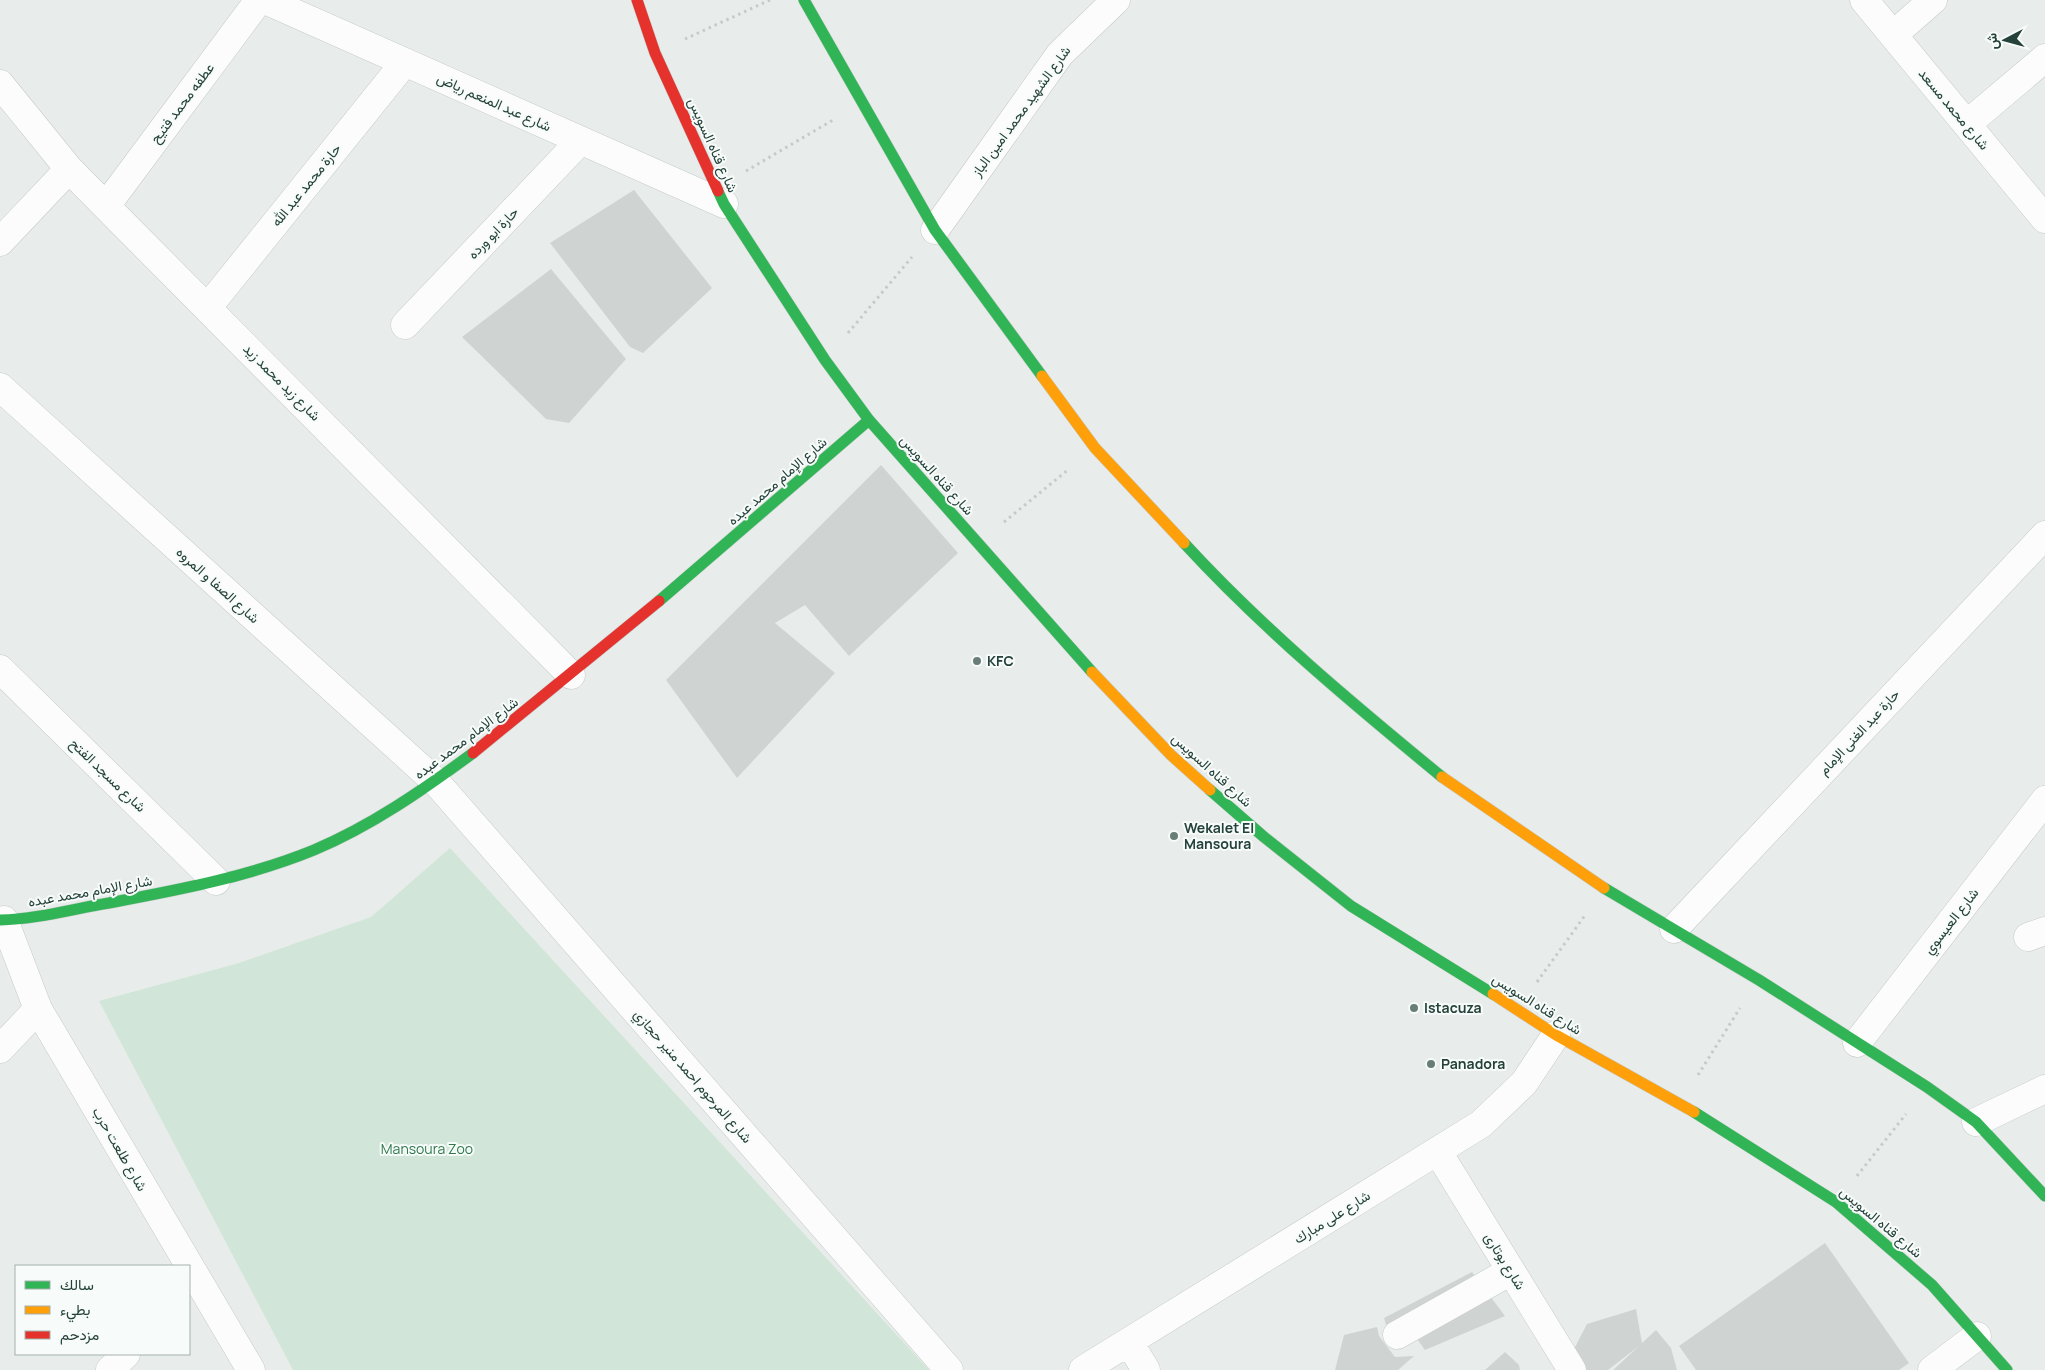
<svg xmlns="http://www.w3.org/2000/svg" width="2045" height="1370" viewBox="0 0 2045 1370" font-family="Manrope,Vazirmatn,sans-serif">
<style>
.green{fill:#d1e6d8}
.building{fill:#cfd4d2}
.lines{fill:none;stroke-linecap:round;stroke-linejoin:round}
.street-casing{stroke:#c5cac8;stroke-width:29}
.fast-casing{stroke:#c3cbc8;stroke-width:12}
.slow-casing{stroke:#c3cbc8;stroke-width:12}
.jam-casing{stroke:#c3cbc8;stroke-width:12}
.path{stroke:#c3ccca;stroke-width:3;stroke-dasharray:2.5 4;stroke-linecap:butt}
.street{stroke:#fcfcfc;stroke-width:28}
.fast{stroke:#30b455;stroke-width:11}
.slow{stroke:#ff9f0a;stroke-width:11}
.jam{stroke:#e5322d;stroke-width:11}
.poi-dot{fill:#697e78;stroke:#f7fbf9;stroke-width:2}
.labels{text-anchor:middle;stroke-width:4;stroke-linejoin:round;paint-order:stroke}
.street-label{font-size:14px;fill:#24423a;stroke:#f7fbf9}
.poi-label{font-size:14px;font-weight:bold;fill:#24423a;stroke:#f7fbf9;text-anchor:start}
.park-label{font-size:14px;fill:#2d7a4b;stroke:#f7fbf9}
</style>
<rect width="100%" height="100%" fill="#e8edeb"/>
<path class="green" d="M450,848L929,1370H293L99,1001L239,963L371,917Z"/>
<path class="building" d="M634,190L712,288L643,353L630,347L550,243Z
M551,269L626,359L569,423L546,419L462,337Z
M881,465L958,553L849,656L805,605L775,623L835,673L737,778L666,680Z
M1825,1243L1909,1363L1899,1370H1696L1679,1346Z
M1472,1272L1505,1316L1425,1350L1415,1336L1392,1343L1384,1318Z
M1636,1309L1642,1343L1656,1330L1671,1348L1677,1370H1613L1639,1346L1608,1370H1583L1573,1351L1587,1324Z
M1377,1327L1379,1336L1395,1357L1414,1356L1398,1370H1335L1344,1335Z
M1505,1352L1519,1365L1520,1370H1485Z"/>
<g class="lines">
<g class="street-casing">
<path id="street" d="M265,0L724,204
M1864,0L2045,219
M1893,35L1933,0
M0,84L69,169L571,675
M1967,124L2045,58
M106,206L259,0
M935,230L1060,54L1116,0
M0,242L69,169
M208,307L405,62
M405,325L580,141
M0,387L436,782L949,1370
M0,669L216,881
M4,920L38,1009L251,1370
M1674,929L2045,535
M2028,937L2045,931
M1857,1043L2045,800
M0,1049L38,1009
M1976,1122L2045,1089
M1438,1152L1572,1370
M1397,1335L1511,1271
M1129,1342L1146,1370
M110,1370L126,1354
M1083,1370L1481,1124L1524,1083L1556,1035
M1932,1370L1977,1336"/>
</g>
<g class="fast-casing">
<path id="fast" d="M804,0L935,230L1042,376
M718,191L724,204L825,360L869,420L1092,672
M1184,543C1263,629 1352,703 1442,777
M659,601L869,420
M1210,790L1264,837L1351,906L1493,994
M1604,888L1759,980L1927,1087L1976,1122L2045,1196
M0,920C37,919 72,909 109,903C178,890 248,877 314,850C371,826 423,790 473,753
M1694,1112L1836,1202L1932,1285L2007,1370"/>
</g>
<g class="slow-casing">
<path id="slow" d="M1042,376L1095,448L1184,543
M1092,672L1171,755L1210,790
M1442,777L1604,888
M1493,994L1556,1035L1694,1112"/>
</g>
<g class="jam-casing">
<path id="jam" d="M637,0L655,53L718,191
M473,753L659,601"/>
</g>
<path class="path" d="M685,39L770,0
M746,171L833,120
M848,333L912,257
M1004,522L1069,469
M1537,982L1586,914
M1698,1075L1740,1008
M1857,1176L1906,1114"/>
<use href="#street" class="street"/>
<use href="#fast" class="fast"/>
<use href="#slow" class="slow"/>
<use href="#jam" class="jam"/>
</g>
<g class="poi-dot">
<circle cx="977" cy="661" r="5"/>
<circle cx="1174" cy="836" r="5"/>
<circle cx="1414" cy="1008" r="5"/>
<circle cx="1431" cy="1064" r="5"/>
</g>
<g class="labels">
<g class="street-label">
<text transform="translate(494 102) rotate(24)" y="5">شارع عبد المنعم رياض</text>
<text transform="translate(182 103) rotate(-53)" y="5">عطفه محمد فتيح</text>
<text transform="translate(1954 109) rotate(50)" y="5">شارع محمد مسعد</text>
<text transform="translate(1021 111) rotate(-54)" y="5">شارع الشهيد محمد امين الباز</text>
<text transform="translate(713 145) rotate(66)" y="5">شارع قناه السويس</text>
<text transform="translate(306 185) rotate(-51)" y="5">حارة محمد عبد الله</text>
<text transform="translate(493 233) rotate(-46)" y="5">حارة ابو ورده</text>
<text transform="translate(282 382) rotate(45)" y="5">شارع زيد محمد زيد</text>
<text transform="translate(937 475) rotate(48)" y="5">شارع قناه السويس</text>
<text transform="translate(777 481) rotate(-41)" y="5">شارع الإمام محمد عبده</text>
<text transform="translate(218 585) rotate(42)" y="5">شارع الصفا و المروه</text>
<text transform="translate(1859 732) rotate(-47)" y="5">حارة عبد الغنى الإمام</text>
<text transform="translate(466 738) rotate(-37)" y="5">شارع الإمام محمد عبده</text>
<text transform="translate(1212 770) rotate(42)" y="5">شارع قناه السويس</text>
<text transform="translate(108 775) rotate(44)" y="5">شارع مسجد الفتح</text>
<text transform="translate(90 891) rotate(-10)" y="5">شارع الإمام محمد عبده</text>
<text transform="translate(1951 921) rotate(-52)" y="5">شارع العيسوي</text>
<text transform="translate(1537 1004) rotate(32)" y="5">شارع قناه السويس</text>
<text transform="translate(693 1076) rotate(49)" y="5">شارع المرحوم احمد منير حجازي</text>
<text transform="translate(120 1149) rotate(60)" y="5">شارع طلعت حرب</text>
<text transform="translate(1332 1217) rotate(-32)" y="5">شارع على مبارك</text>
<text transform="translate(1881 1222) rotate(40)" y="5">شارع قناه السويس</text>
<text transform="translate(1505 1261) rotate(58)" y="5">شارع بوتارى</text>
</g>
<g class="poi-label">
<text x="987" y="666">KFC</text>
<text x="1184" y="833">Wekalet El<tspan x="1184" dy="16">Mansoura</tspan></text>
<text x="1424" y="1013">Istacuza</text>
<text x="1441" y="1069">Panadora</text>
</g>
<g class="park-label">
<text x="427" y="1154">Mansoura Zoo</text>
</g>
</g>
<rect x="15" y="1265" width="175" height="90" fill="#f7fbf9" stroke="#a3b1ad"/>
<rect x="25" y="1281" width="25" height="8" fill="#30b455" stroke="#a3b1ad"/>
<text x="60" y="1290" font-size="15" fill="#24423a">سالك</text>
<rect x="25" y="1306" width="25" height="8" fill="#ff9f0a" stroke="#a3b1ad"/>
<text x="60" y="1315" font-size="15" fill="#24423a">بطيء</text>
<rect x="25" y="1331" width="25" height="8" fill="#e5322d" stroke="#a3b1ad"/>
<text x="60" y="1340" font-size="15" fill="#24423a">مزدحم</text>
<g transform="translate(2005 40) rotate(264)" stroke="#f7fbf9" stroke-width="4" paint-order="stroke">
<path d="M0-4L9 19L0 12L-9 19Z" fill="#24423a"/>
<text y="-8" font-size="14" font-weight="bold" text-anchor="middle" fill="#24423a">ش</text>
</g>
</svg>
